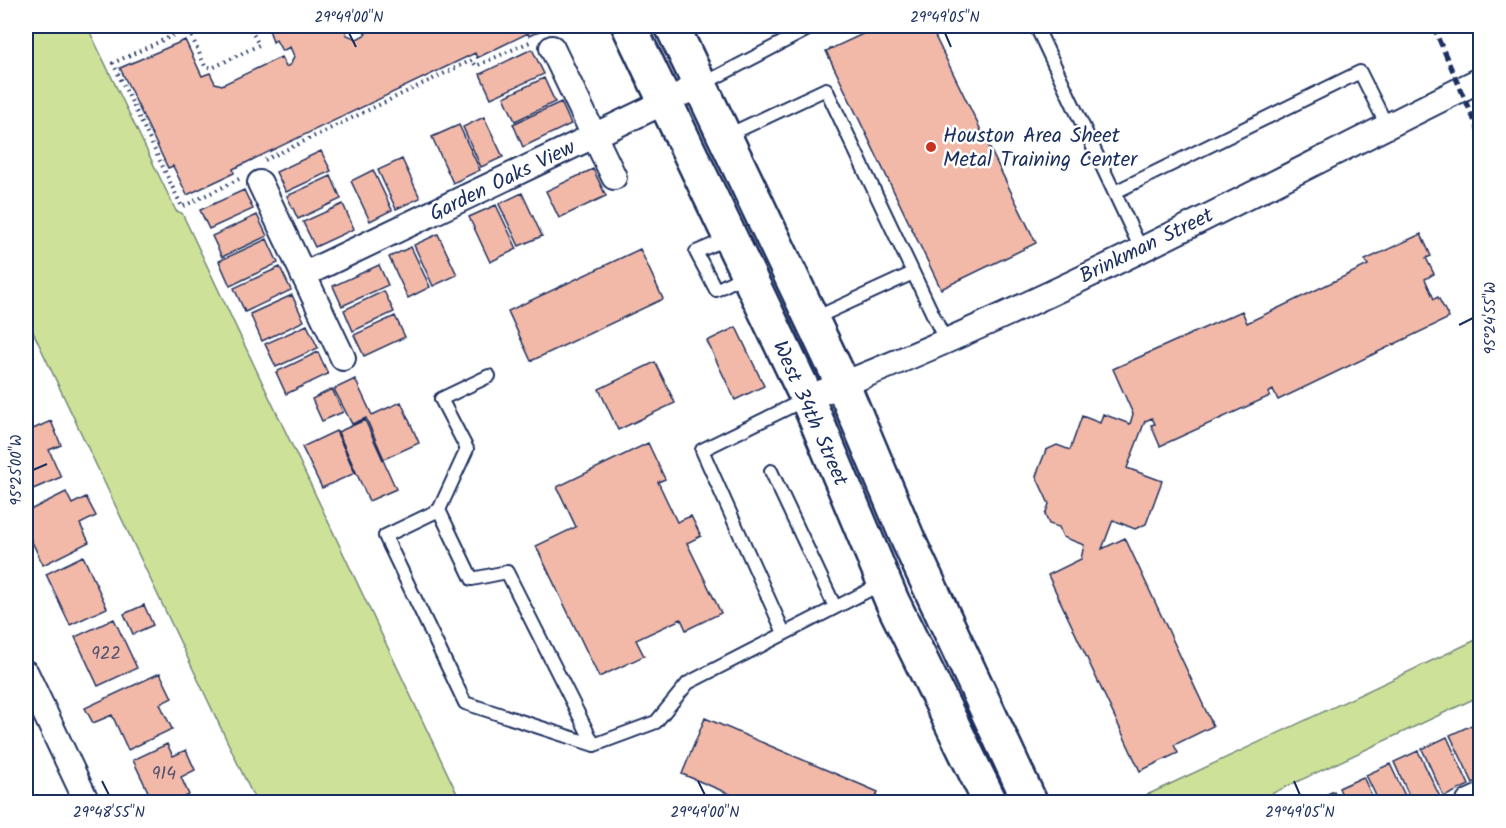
<svg xmlns="http://www.w3.org/2000/svg" width="1506" height="828" viewBox="0 0 1506 828" font-family="Kalam,sans-serif">
<style>
.green{fill:#cde298;stroke:#74887b;stroke-width:1.5}
.building{fill:#f2b9a9;stroke:#1b2f5e;stroke-width:1.5}
.lines{fill:none;stroke-linecap:round;stroke-linejoin:round}
.lane-casing{stroke:#1b2f5e;stroke-width:16}
.street-casing{stroke:#1b2f5e;stroke-width:28}
.secondary-casing{stroke:#1b2f5e;stroke-width:38}
.path{stroke:#1b2f5e;stroke-width:4;stroke-dasharray:1.5 4.5;stroke-linecap:butt}
.lane{stroke:#fff;stroke-width:12}
.street{stroke:#fff;stroke-width:24}
.secondary{stroke:#fff;stroke-width:33}
.rail{stroke:#1b2f5e;stroke-width:4.5;stroke-dasharray:9 4.5;stroke-linecap:butt}
.ticks{fill:none;stroke:#1b2f5e;stroke-width:2}
.poi-dot{fill:#c8321e;stroke:#fff;stroke-width:2}
.labels{text-anchor:middle;stroke-width:5;stroke-linejoin:round;paint-order:stroke}
.number-label{font-size:18px;fill:#515271}
.poi-label{font-size:21px;fill:#1b2f5e;stroke:#fff;text-anchor:start}
.street-label{font-size:21px;fill:#1b2f5e;stroke:#fff}
.neatline{fill:none;stroke:#1b2f5e;stroke-width:2}
.ticks-label{font-size:15px;text-anchor:middle;fill:#1b2f5e}
</style>
<rect width="100%" height="100%" fill="#fff"/>
<filter id="ink" filterUnits="userSpaceOnUse"><feTurbulence type="fractalNoise" baseFrequency=".0167" numOctaves="2"/><feDisplacementMap in="SourceGraphic" scale="12" xChannelSelector="R" yChannelSelector="G"/><feConvolveMatrix kernelMatrix="1 2 1 2 8 2 1 2 1" color-interpolation-filters="sRGB"/></filter>
<g filter="url(#ink)">
<path class="green" d="M26,26H87L176,211L182,213L461,802H256L26,317Z
M1480,638V696L1254,802H1132Z"/>
<path class="building" d="M268,26H354L345,30L347,35L357,39L366,34L361,26H551L529,36L528,33L477,58L475,53L233,169L234,173L187,195L173,166L168,168L120,68L185,40L202,76L210,73L215,83L222,85L281,57L286,67L291,64L294,56L290,47L282,51L276,40L273,42Z
M880,26H930L1036,243L941,289L826,51Z
M532,49L544,74L491,98L480,74Z
M544,78L555,102L515,121L504,97Z
M561,102L571,124L523,147L513,124Z
M484,117L503,157L481,167L463,127Z
M459,125L480,170L453,183L432,137Z
M321,151L331,171L286,192L276,172Z
M402,159L420,198L396,209L378,170Z
M593,169L606,196L559,218L546,191Z
M373,170L392,210L370,221L351,181Z
M331,176L341,199L298,219L287,196Z
M244,190L253,209L209,229L200,210Z
M522,193L542,236L519,246L499,204Z
M343,204L354,229L315,247L303,222Z
M496,205L517,249L490,262L469,217Z
M257,215L267,236L222,257L212,236Z
M438,234L457,275L433,286L414,245Z
M1421,234L1431,256L1426,258L1434,274L1425,279L1434,299L1438,297L1449,318L1278,400L1273,390L1268,393L1270,396L1160,446L1151,425L1155,424L1152,418L1145,421L1127,468L1162,481L1146,524L1135,529L1113,520L1102,549L1125,538L1213,726L1174,745L1178,753L1140,771L1048,575L1081,559L1084,545L1063,537L1059,527L1049,524L1045,515L1049,504L1036,476L1046,450L1057,445L1070,450L1082,416L1100,423L1103,414L1130,424L1133,414L1113,369L1242,311L1247,323L1368,265L1365,260Z
M267,239L278,263L230,286L219,261Z
M411,247L430,287L408,298L389,257Z
M640,249L663,299L531,361L508,311Z
M379,265L388,285L342,306L333,286Z
M280,267L291,290L245,312L234,288Z
M384,291L394,312L353,331L344,310Z
M292,295L304,321L262,341L250,314Z
M395,316L405,337L364,356L354,335Z
M307,325L318,348L276,367L265,344Z
M736,327L764,386L735,400L707,341Z
M318,352L328,374L286,394L276,372Z
M655,362L675,403L618,430L599,389Z
M355,379L372,415L401,402L419,443L384,459L366,418L352,424L334,389Z
M332,389L343,412L322,421L312,399Z
M365,420L396,489L369,501L338,432Z
M51,421L61,445L49,450L61,477L26,492V432Z
M336,431L355,473L322,488L302,447Z
M648,443L665,479L658,482L677,522L691,516L701,536L687,543L721,613L686,630L681,619L636,640L644,656L599,677L536,546L576,527L557,487Z
M66,492L72,504L86,497L96,516L80,524L89,542L43,565L26,529V512Z
M83,556L107,608L70,625L46,574Z
M144,605L153,625L133,634L124,614Z
M114,619L137,668L98,686L75,637Z
M160,673L172,698L160,704L172,729L128,750L112,715L93,723L85,708Z
M705,718L878,792L874,802H749L682,774Z
M1474,724L1480,738V780L1473,783L1450,735Z
M1447,737L1469,785L1444,797L1422,749Z
M167,744L173,756L186,750L195,770L181,777L189,795L174,802H153L133,760Z
M1418,751L1441,799L1433,802H1412L1394,762Z
M1390,764L1408,802H1379L1366,775Z
M1363,777L1375,802H1345L1339,788Z
M1334,791L1340,802H1310Z"/>
<g class="lines">
<g class="lane-casing">
<path id="lane" d="M1036,26L1141,249
M701,85L814,26
M726,136L826,89L945,340
M1115,192L1360,72L1387,126
M729,238L696,252L716,290L745,275
M813,319L913,273
M489,376L441,399L467,449L439,510L385,536L465,703L594,745
M771,471L835,607
M439,510L472,579L507,572L594,745L656,722L688,683L883,583
M784,633L702,450L806,399"/>
</g>
<g class="street-casing">
<path id="street" d="M552,48L614,177
M260,183L343,358
M303,275L700,85
M807,398C1039,310 1258,189 1480,80
M26,673L87,802
M1469,802L1480,797"/>
</g>
<g class="secondary-casing">
<path id="secondary" d="M629,26L807,398L892,601L990,802
M672,26L843,385L909,542L1030,802"/>
</g>
<path class="path" d="M265,160L472,60L476,66L532,41
M239,179L182,207L113,63L185,30L191,35L205,66L212,68L259,45L251,30"/>
<use href="#lane" class="lane"/>
<use href="#street" class="street"/>
<use href="#secondary" class="secondary"/>
<path class="rail" d="M1433,26L1480,134"/>
</g>
</g>
<path class="ticks" d="M349,33L356,47M945,33L951,47M1459,325L1473,318M33,470L47,464M102,781L109,795M698,781L705,795M1294,781L1300,795"/>
<circle class="poi-dot" cx="931" cy="147" r="6"/>
<g class="labels">
<g class="number-label">
<text x="106" y="659">922</text>
<text x="164" y="779">914</text>
</g>
<g class="poi-label">
<text x="943" y="142">Houston Area Sheet<tspan x="943" dy="24">Metal Training Center</tspan></text>
</g>
<g class="street-label">
<text transform="translate(502 180) rotate(-26)" y="7">Garden Oaks View</text>
<text transform="translate(1146 245) rotate(-26)" y="7">Brinkman Street</text>
<text transform="translate(811 413) rotate(66)" y="7">West 34th Street</text>
</g>
</g>
<rect width="1506" height="828" fill="none" stroke="#fff" stroke-width="66"/>
<rect x="33" y="33" width="1440" height="762" class="neatline"/>
<g class="ticks-label">
<text x="349" y="22">29°49'00"N</text>
<text x="945" y="22">29°49'05"N</text>
<text transform="translate(1490 318) rotate(-90)" y="5">95°24'55"W</text>
<text transform="translate(16 470) rotate(-90)" y="5">95°25'00"W</text>
<text x="109" y="817">29°48'55"N</text>
<text x="705" y="817">29°49'00"N</text>
<text x="1300" y="817">29°49'05"N</text>
</g>
</svg>
